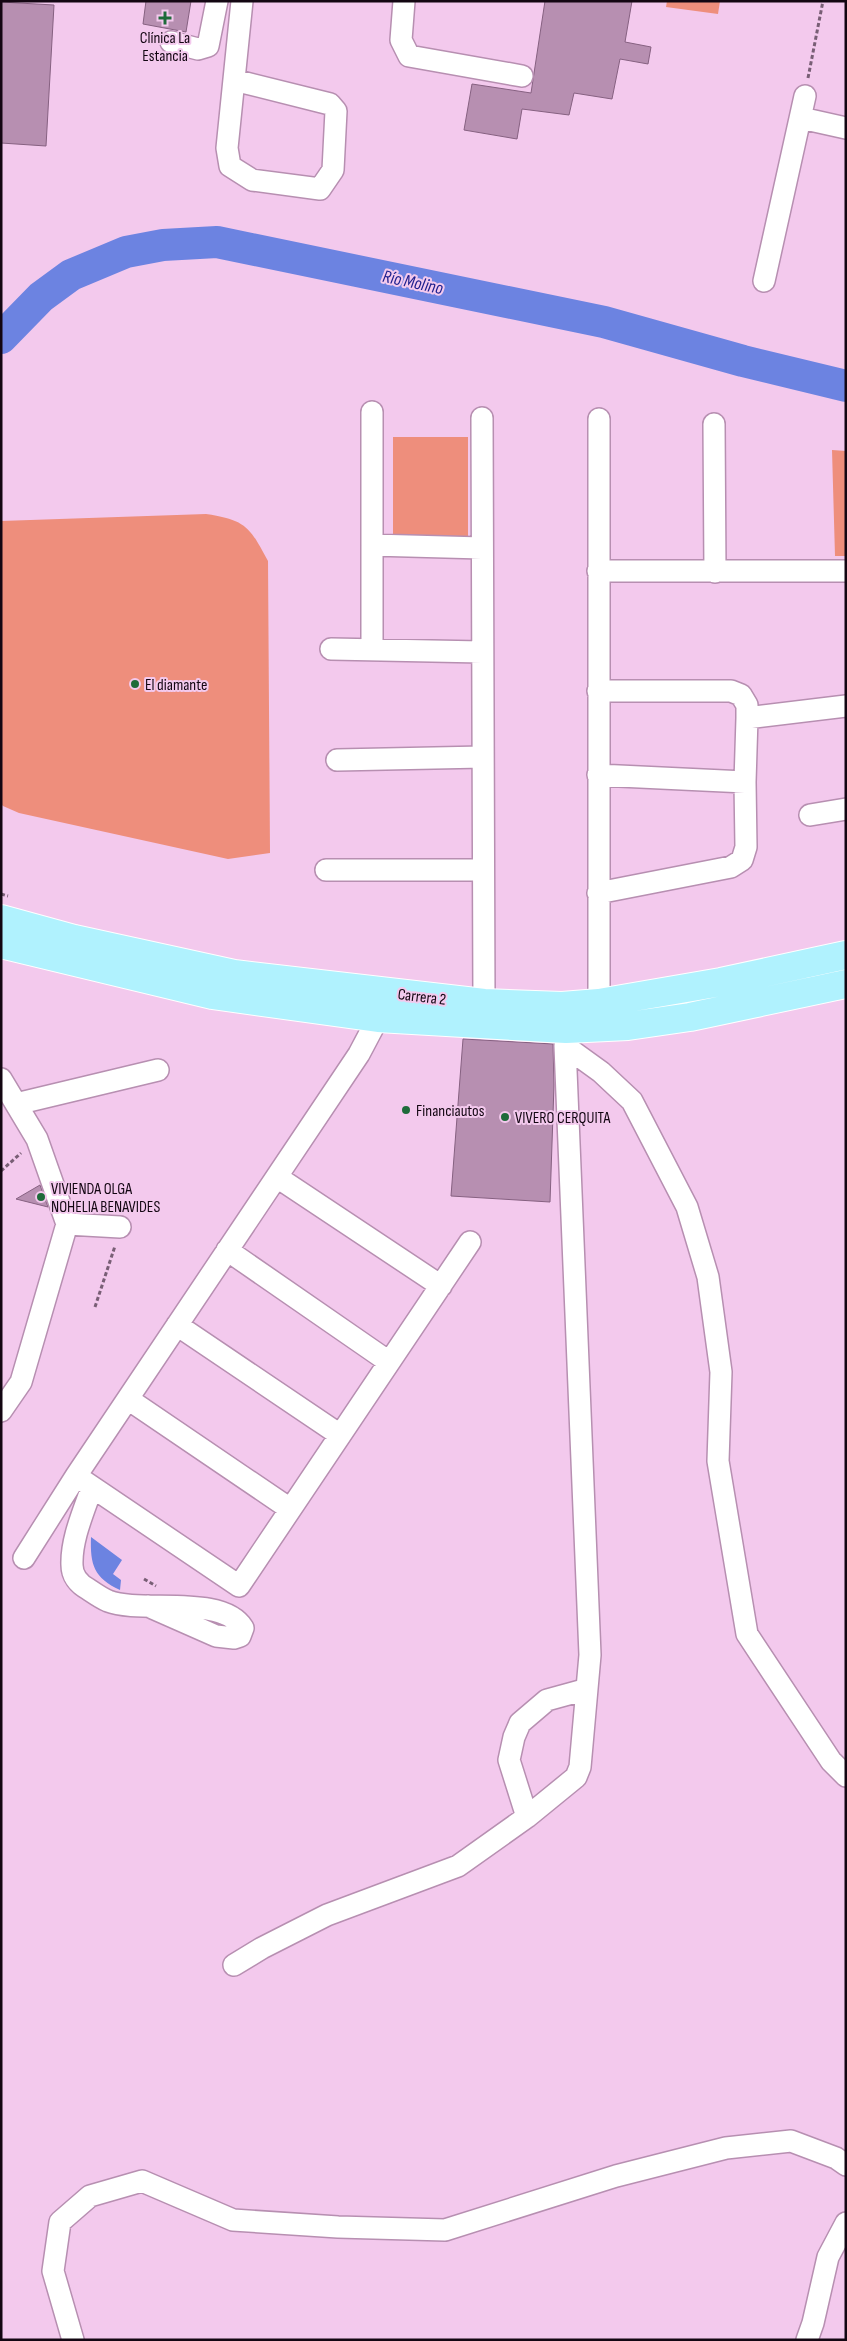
<svg xmlns="http://www.w3.org/2000/svg" width="847" height="2341" viewBox="0 0 847 2341" font-family="'Sofia Sans Condensed',sans-serif">
<style>
.green{fill:#ee8e7c}
.water{fill:#6c83e1}
.lines{fill:none;stroke-linecap:round;stroke-linejoin:round}
.river{stroke:#6c83e1;stroke-width:32}
.building{fill:#b78fb1;stroke:#866181}
.minor-casing{stroke:#b78fb1;stroke-width:24}
.major-casing{stroke:#fff;stroke-width:30}
.path{stroke:#785e75;stroke-width:3;stroke-dasharray:4 2.5;stroke-linecap:butt}
.minor{stroke:#fff;stroke-width:21}
.major{stroke:#b0f2fe;stroke-width:28}
.poi-dot{fill:#1e6b3a;stroke:#f3c9ed;stroke-width:2}
.labels{text-anchor:middle;stroke-width:4;stroke-linejoin:round;paint-order:stroke}
.poi-label{font-size:16px;fill:#130612;stroke:#f3c9ed;text-anchor:start}
.street-label{font-size:16px;fill:#130612;stroke:#f3c9ed}
.water-label{font-size:18px;font-style:italic;fill:#1e208e;stroke:#f3c9ed}
</style>
<rect width="100%" height="100%" fill="#f3c9ed"/>
<path class="green" d="M667,1H720L718,14L666,7Z
M393,437H468V537H393Z
M832,450L846,451V556H835Z
M206,514C247,520 250,528 268,561L270,853L228,859L19,813L3,806L1,804V521Z"/>
<path class="water" d="M91,1537L122,1560L113,1574L121,1580L120,1590C94,1578 90,1565 91,1537Z"/>
<g class="lines">
<path class="river" d="M1,338L41,297L71,275L126,252L163,245L217,242L604,322L743,361L846,386"/>
</g>
<path class="building" d="M146,1H191L186,32L143,24Z
M545,1H632L625,42L651,47L648,64L620,59L612,99L574,93L569,115L522,109L517,139L464,130L472,84L531,93Z
M1,2L54,5L46,146L1,143Z
M463,1039L553,1044L554,1085L550,1202L451,1196Z
M40,1185L48,1207L16,1199Z"/>
<g class="lines">
<g class="minor-casing">
<path id="minor" d="M404,1L401,40L409,56L522,76
M171,42L198,49L208,46L217,1
M234,80L330,104L336,111L333,170L320,189L252,180L230,166L227,148L242,1
M801,118L846,128
M764,281L805,96
M372,412V650
M482,418L484,1003
M599,419V1003
M714,424L715,572
M372,545L482,548
M598,571H846
M331,649L482,652
M747,718L846,706
M337,760L483,757
M598,775L745,782
M810,815L846,809
M326,870H483
M598,893L731,867L742,860L746,847L745,782L747,718V705L741,695L731,691H598
M566,1037L565,1046L601,1072L632,1101L687,1207L708,1277L721,1372L718,1461L747,1634L831,1761L846,1776
M1,1079L37,1139L67,1224L21,1382L1,1411
M16,1104L158,1070
M277,1177L441,1286
M67,1224L120,1227
M227,1250L389,1362
M177,1325L340,1435
M128,1399L290,1509
M76,1476L239,1586L470,1242
M92,1487C84,1511 71,1539 72,1565C72,1576 79,1584 88,1589C94,1593 101,1598 108,1601C141,1614 222,1594 243,1628L240,1636L234,1638L216,1636L148,1606
M24,1558L76,1476L359,1054L378,1018
M527,1817L509,1760L514,1737L520,1723L547,1700L587,1689
M234,1965L262,1948L327,1915L458,1866L527,1817L576,1777L580,1767L590,1655L565,1046
M73,2340L53,2271L60,2222L90,2196L142,2181L233,2220L338,2227L445,2230L616,2176L726,2148L791,2141L836,2158L846,2165
M807,2340L813,2323L828,2257L846,2223"/>
</g>
<g class="major-casing">
<path id="major" d="M1,919L74,939L234,974L484,1003L562,1006L599,1003L721,982L846,955
M1,944L212,995L378,1018L566,1029L628,1026L690,1017L846,984"/>
</g>
<path class="path" d="M808,78L823,1
M1,894L8,896
M1,1171L21,1153
M95,1307L115,1246
M144,1579L156,1586"/>
<use href="#minor" class="minor"/>
<use href="#major" class="major"/>
</g>
<g class="poi-dot">
<path d="M162.5 10.5h5v5h5v5h-5v5h-5v-5h-5v-5h5z"/>
<circle cx="135" cy="684" r="5"/>
<circle cx="406" cy="1110" r="5"/>
<circle cx="505" cy="1117" r="5"/>
<circle cx="41" cy="1197" r="5"/>
</g>
<g class="labels">
<g class="poi-label">
<text x="165" y="43" text-anchor="middle">Clínica La<tspan x="165" dy="18">Estancia</tspan></text>
<text x="145" y="690">El diamante</text>
<text x="416" y="1116">Financiautos</text>
<text x="515" y="1123">VIVERO CERQUITA</text>
<text x="51" y="1194">VIVIENDA OLGA<tspan x="51" dy="18">NOHELIA BENAVIDES</tspan></text>
</g>
<g class="street-label">
<text transform="translate(422 996) rotate(7)" y="6">Carrera 2</text>
</g>
<g class="water-label">
<text transform="translate(413 282) rotate(12)" y="6">Río Molino</text>
</g>
</g>
<rect width="847" height="2341" fill="none" stroke="#130612" stroke-width="5"/>
</svg>
